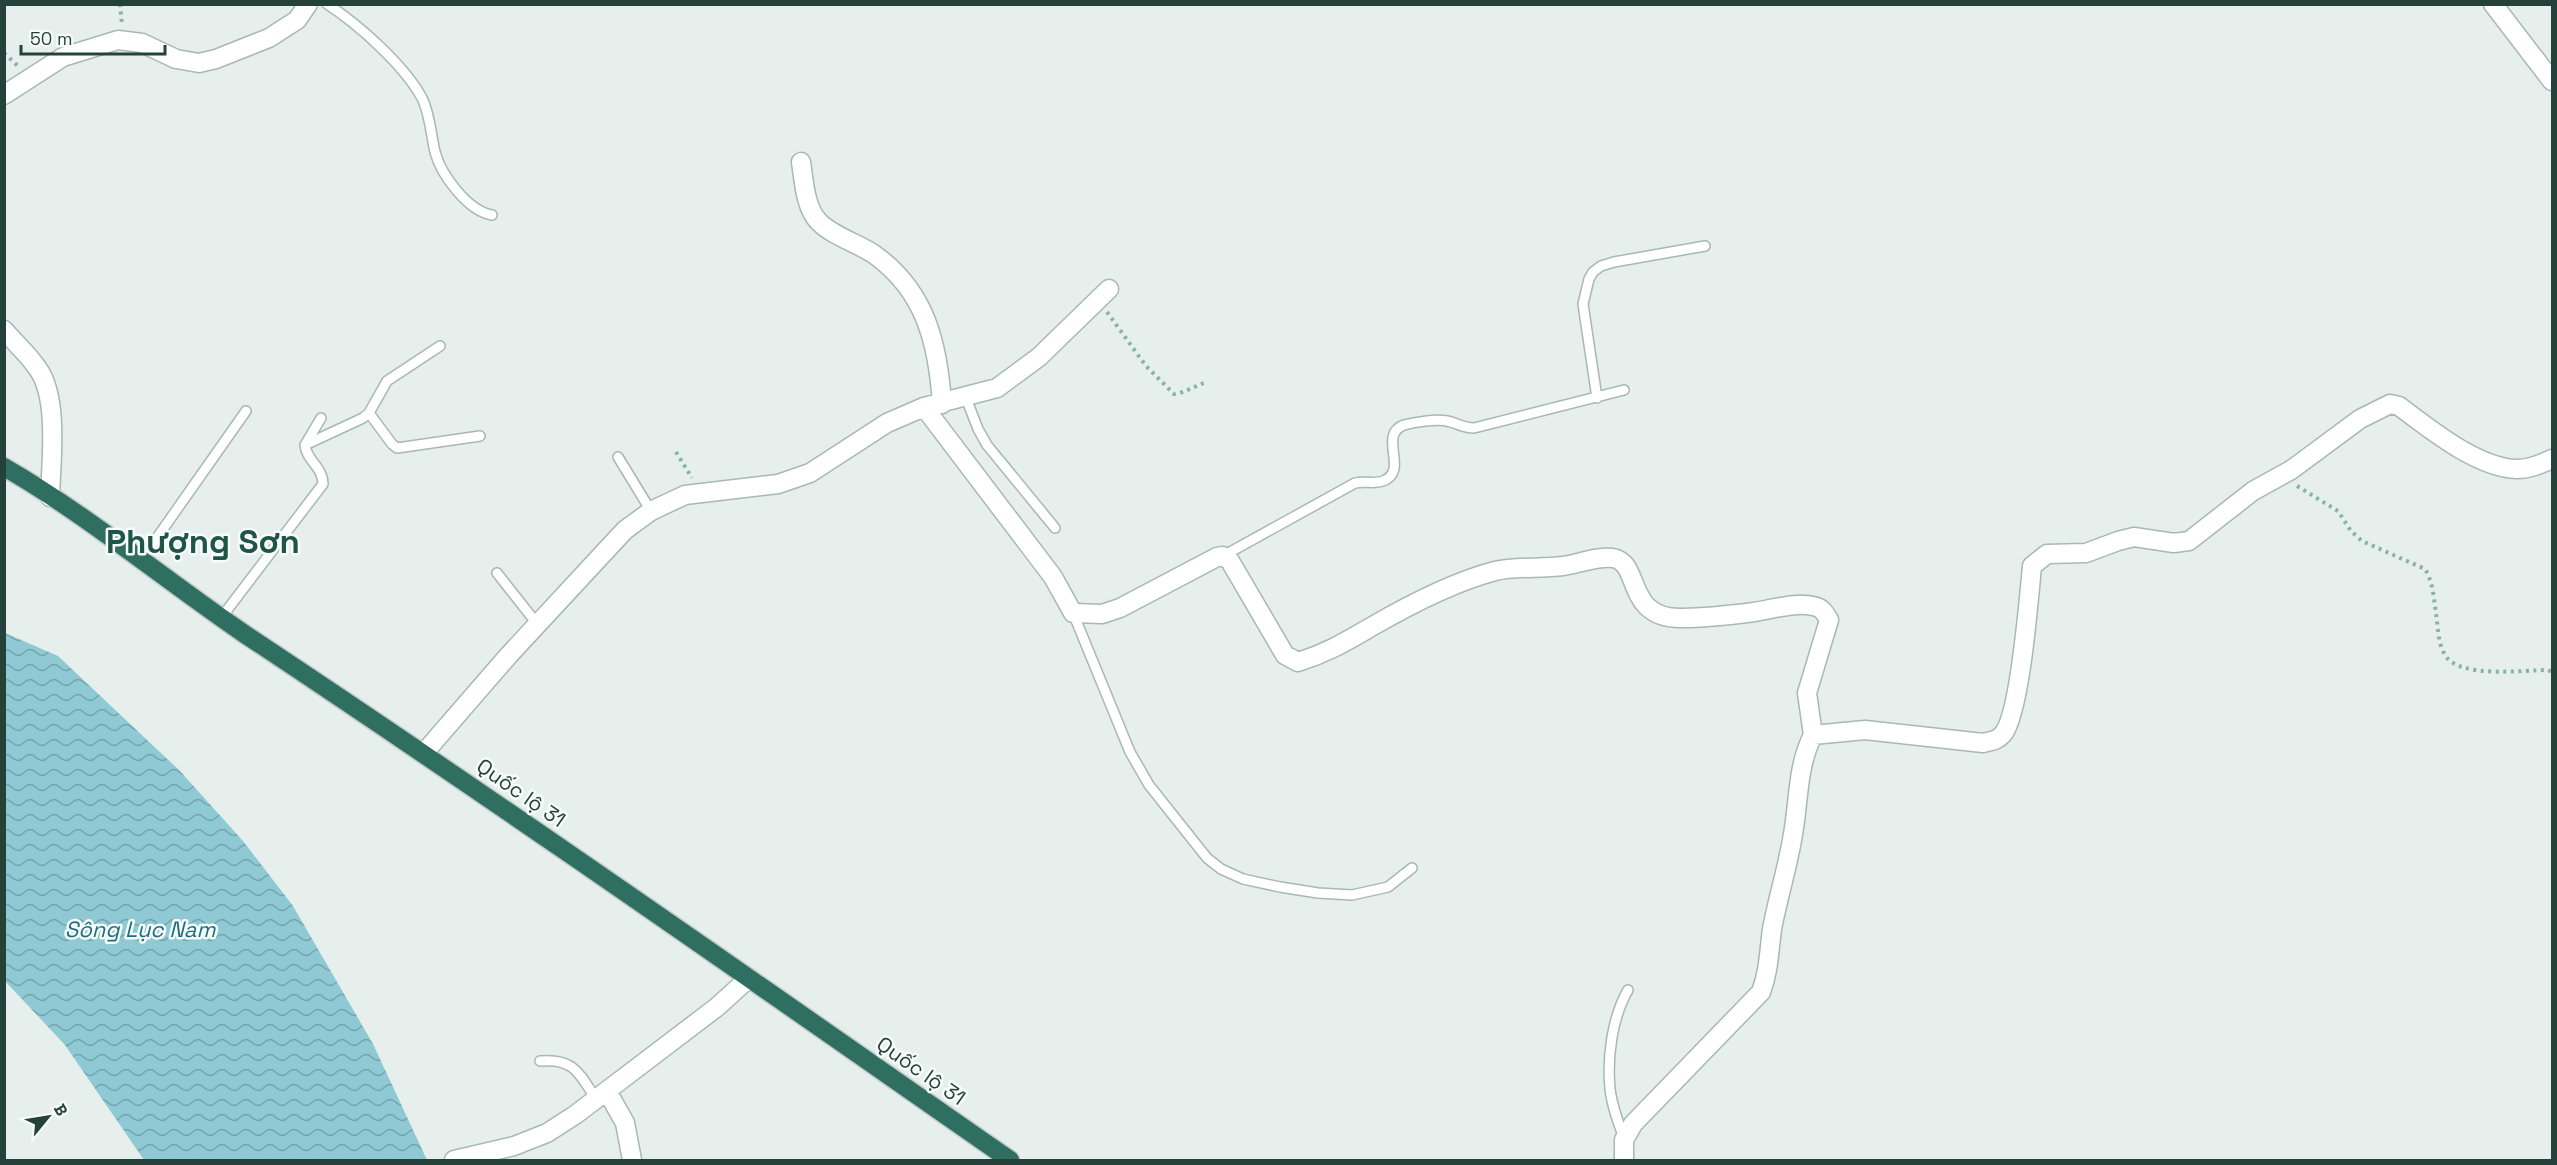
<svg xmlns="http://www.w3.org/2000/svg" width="2557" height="1165" viewBox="0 0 2557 1165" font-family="'Space Grotesk',sans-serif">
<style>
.water{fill:url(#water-waves)}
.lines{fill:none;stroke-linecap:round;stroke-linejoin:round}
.lane-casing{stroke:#a8b8b2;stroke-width:12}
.street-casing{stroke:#a8b8b2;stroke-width:21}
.highway-casing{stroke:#c2cac8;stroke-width:21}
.path{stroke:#86b3a5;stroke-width:4;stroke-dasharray:3 4.5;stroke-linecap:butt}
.lane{stroke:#fff;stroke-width:9}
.street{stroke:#fff;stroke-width:18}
.highway{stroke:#2f6f62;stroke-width:18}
.labels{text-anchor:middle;stroke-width:5;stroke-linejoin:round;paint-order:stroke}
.street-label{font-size:21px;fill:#24423a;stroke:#f7fbf9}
.water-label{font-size:22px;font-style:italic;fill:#1c6f80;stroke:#f7fbf9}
.town-label{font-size:33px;font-weight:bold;fill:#1f5548;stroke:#f7fbf9}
</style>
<defs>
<pattern id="water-waves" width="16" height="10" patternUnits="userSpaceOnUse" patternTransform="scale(1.5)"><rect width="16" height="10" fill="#8ec9d4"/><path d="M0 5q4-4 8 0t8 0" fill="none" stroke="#74a5ad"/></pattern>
</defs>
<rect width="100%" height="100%" fill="#e6efeb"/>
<path class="water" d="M5,633L58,656L180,771L243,841L293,906L373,1044L427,1160H144L65,1045L5,981Z"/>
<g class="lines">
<g class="lane-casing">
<path id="lane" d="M327,4C358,24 404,65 422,98C430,114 431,135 435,152C441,175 468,211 492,215
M966,398L978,429L987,445L1055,528
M1597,398L1583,304L1589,279L1593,272L1601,266L1614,262L1705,246
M369,413L392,444L397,448L480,436
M305,445L363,418L369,413L387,381L440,346
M618,457L651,511
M1223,556L1355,483C1364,481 1375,484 1383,481C1410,471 1377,435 1404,425C1415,422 1435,419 1447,421C1457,423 1463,428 1474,428L1624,390
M142,559L246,411
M497,573L538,625
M1073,613L1130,752L1149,785L1207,858L1221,869L1243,879L1280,887L1318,893L1352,895L1388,887L1412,868
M221,618L323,484C323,467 306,460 305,445L321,418
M540,1061C574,1058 579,1073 596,1099
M1624,1138C1618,1122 1612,1106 1610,1089C1607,1057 1612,1018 1628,990"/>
</g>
<g class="street-casing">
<path id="street" d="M2493,4L2552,81
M4,95L63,57L118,40L142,43L176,59L199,63L216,59L269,38L297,20L308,4
M801,162C804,181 805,208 819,222C834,237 858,243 875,255C926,292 938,344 942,404
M4,330C15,343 29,355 38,369C59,398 51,462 50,497
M924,407L1053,577L1073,613L1102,614L1120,608L1217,557L1223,556L1230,561L1285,655L1298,662C1327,653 1345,642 1371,627C1409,605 1453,582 1495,571C1517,566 1541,569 1563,566C1578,564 1597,556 1613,558C1642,563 1624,619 1682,618C1705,618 1731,615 1754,612C1774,609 1798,601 1817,607C1823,609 1826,615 1829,620L1807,693L1813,735
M424,753L509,655L625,530L651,511L685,495L778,484L810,473L887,423L924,407L997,388L1039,357L1109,289
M607,1091L625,1123L632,1160
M454,1160L514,1146L547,1133L575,1115L717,1007L749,978
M1624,1160V1140L1633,1124L1761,992C1769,971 1769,951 1772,929C1778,897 1788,866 1793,834C1799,801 1797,766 1813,735L1865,730L1983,743C1991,741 1997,741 2003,734C2020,714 2029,597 2032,566L2047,554L2086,553L2118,541L2134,537L2174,543L2189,541L2253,491L2291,470L2360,419L2390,404L2399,406C2430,429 2477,468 2517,469C2530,469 2541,464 2552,459"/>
</g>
<g class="highway-casing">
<path id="highway" d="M4,467C89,516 165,580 246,635C504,806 757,984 1010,1160"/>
</g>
<path class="path" d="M120,4L122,25
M4,53L19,67
M1107,312L1146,366L1174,394L1183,392L1206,382
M676,452L692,478
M2297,486L2338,511L2351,531L2362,541L2425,569C2433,582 2434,599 2436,614C2438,626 2438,644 2445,655C2459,679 2524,670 2548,670L2552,672"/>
<use href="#lane" class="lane"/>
<use href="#street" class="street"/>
<use href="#highway" class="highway"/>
</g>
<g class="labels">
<g class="street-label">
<text transform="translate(521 793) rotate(35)" y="7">Quốc lộ 31</text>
<text transform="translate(921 1071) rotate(35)" y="7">Quốc lộ 31</text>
</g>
<g class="water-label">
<text x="140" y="937">Sông Lục Nam</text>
</g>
<g class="town-label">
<text x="203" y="553">Phượng Sơn</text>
</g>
</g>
<rect width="2557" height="1165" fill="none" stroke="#24423a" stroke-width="12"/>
<g transform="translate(48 1117) rotate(60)" stroke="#f7fbf9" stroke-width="4.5" paint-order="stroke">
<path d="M0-4.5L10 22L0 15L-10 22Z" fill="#24423a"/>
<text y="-9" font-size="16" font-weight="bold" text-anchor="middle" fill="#24423a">B</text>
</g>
<path d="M21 45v9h144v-9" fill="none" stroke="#24423a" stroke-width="3"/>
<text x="30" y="45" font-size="18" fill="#24423a" stroke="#f7fbf9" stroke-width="4.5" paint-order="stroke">50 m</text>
</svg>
